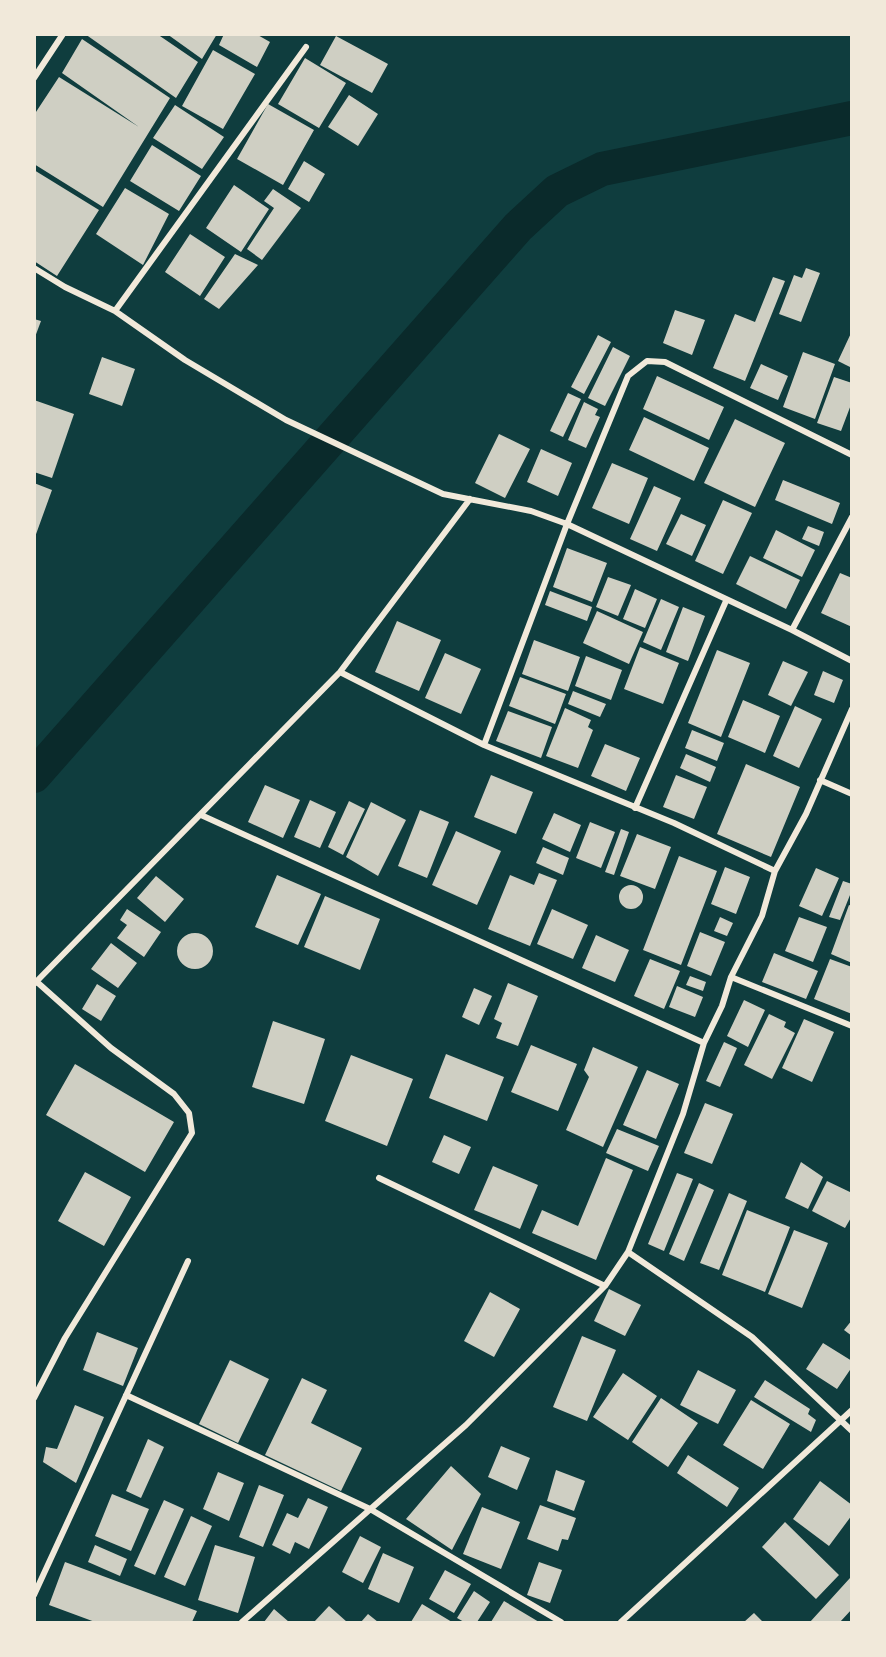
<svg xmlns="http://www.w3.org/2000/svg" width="886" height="1657" viewBox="0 0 886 1657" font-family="Ubuntu,sans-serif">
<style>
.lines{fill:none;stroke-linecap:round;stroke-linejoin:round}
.canal{stroke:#0a2a2b;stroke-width:34}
.building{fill:#cfcfc3}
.minor{stroke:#f1e9da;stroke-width:6}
</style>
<rect width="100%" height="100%" fill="#0f3d3e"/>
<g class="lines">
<path class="canal" d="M34,776L518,227L557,191L602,169L852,118"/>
</g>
<path class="building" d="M85,34H157L198,62L176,98Z
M167,34H217L202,59Z
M224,34H256L270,42L257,67L219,45Z
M336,36L388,64L372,93L320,65Z
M82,39L170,98L103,207L34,164V115L59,77L139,127L62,73Z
M213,50L255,74L223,129L182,106Z
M305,58L346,83L319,128L278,104Z
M349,95L378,114L358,146L328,127Z
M268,104L314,130L283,185L237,159Z
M175,105L224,137L202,169L153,138Z
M152,145L201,176L179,211L130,181Z
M304,161L325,174L309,202L288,189Z
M34,170L99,210L57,276L34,261Z
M234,185L269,209L241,252L206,228Z
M125,188L169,214L143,265L96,234Z
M273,189L301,208L262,260L247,249L274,208L264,201Z
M190,234L225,257L200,296L165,272Z
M235,254L258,265L219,309L204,299Z
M806,268L820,273L801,322L779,314L794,275L802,278Z
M773,277L785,281L745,381L713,368L735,314L755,322Z
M675,310L705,320L692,355L663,343Z
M34,319L41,321L35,337H34Z
M852,331V368L838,361Z
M598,335L611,342L584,394L571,387Z
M613,347L630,356L605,406L588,398Z
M803,352L835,364L815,419L783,407Z
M102,357L135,369L122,406L89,394Z
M761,364L788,376L778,400L750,388Z
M657,376L724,407L709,440L643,409Z
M834,377L852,383V402L841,431L817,423Z
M568,393L581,399L563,437L550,431Z
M34,400L74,414L52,478L34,472Z
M584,402L598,409L595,415L600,417L586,448L568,440Z
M644,417L709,448L694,481L629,450Z
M735,419L785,443L755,507L704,483Z
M499,434L530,449L505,498L475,483Z
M541,449L572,463L558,496L527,482Z
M612,463L648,478L629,524L592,508Z
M783,480L840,503L832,524L775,500Z
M34,483L52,490L35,537H34Z
M654,486L681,498L657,551L630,539Z
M723,500L752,513L723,574L695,561Z
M681,514L706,525L692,556L666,544Z
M808,526L824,532L819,546L802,539Z
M776,530L815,550L802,577L763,558Z
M567,548L607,563L592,602L553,587Z
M750,556L800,580L786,609L736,584Z
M840,573L852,578V627L821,613Z
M608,577L631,585L618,616L596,607Z
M635,589L657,599L645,628L623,619Z
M550,591L592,607L587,621L545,605Z
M661,599L679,607L661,650L643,642Z
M683,607L705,616L688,661L666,652Z
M597,611L643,632L629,664L583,643Z
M397,621L441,640L419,691L375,672Z
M534,640L580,657L568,691L522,674Z
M640,647L679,663L663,704L624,689Z
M717,650L750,663L721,737L688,723Z
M445,653L481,669L461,714L425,698Z
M586,656L622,670L611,700L575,686Z
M783,661L808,672L791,706L768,695Z
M823,671L843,680L834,703L814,695Z
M520,677L566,694L555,724L509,706Z
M573,691L606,704L600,717L568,704Z
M743,700L780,716L765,753L728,737Z
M795,706L822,719L799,768L773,756Z
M565,708L591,720L588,727L593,730L578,768L546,756Z
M508,711L552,727L541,758L496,741Z
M692,730L724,743L717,761L685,748Z
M605,744L640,758L626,791L591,776Z
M686,754L716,767L710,782L680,768Z
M746,764L800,787L771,857L717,834Z
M491,775L533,792L516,834L474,817Z
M676,775L707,787L694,819L663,807Z
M265,785L300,800L283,838L248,822Z
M310,800L336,812L320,848L294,837Z
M349,801L365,809L343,855L328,847Z
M371,802L406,820L378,876L346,857Z
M420,810L449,822L427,878L398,866Z
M554,813L581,825L570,852L542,839Z
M590,822L615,832L601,868L576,858Z
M621,829L629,832L614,875L605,872Z
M456,831L501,851L477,905L432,885Z
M637,834L671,847L655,889L620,876Z
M543,847L569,858L563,875L536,863Z
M679,856L717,871L681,965L643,950Z
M725,867L750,877L736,914L711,904Z
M816,868L839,878L822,916L799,906Z
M539,873L557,880L530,946L488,929L510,875L534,885Z
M277,875L321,894L298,945L255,927Z
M156,876L184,899L165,922L137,898Z
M843,881L852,884V890L840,920L829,917Z
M619 897a12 12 0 1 1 24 0a12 12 0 1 1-24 0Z
M325,896L380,919L360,970L304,947Z
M849,905L852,906V963L831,954Z
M127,909L161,932L144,957L117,938L127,925L120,920Z
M552,909L588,925L573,959L537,944Z
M720,917L733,923L727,936L714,931Z
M799,917L827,927L813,962L785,951Z
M700,932L725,942L711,976L687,966Z
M177 951a18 18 0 1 1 36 0a18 18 0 1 1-36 0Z
M596,935L629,950L615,982L582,968Z
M111,943L137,963L118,988L91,969Z
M774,953L818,971L806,999L762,982Z
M650,959L680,971L664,1009L634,996Z
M830,959L852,967V1014L814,999Z
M690,976L706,982L703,991L686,985Z
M508,983L538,996L518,1046L496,1038L502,1023L494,1019Z
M97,984L116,996L101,1021L82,1009Z
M677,986L703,997L695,1017L669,1007Z
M474,988L492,996L479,1025L462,1017Z
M744,1000L765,1010L748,1047L727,1036Z
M769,1014L786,1022L784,1027L795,1033L772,1079L744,1065Z
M804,1019L834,1032L812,1082L782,1068Z
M273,1021L325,1039L304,1104L252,1087Z
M724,1042L737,1048L720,1087L706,1081Z
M531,1045L577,1064L558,1111L511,1092Z
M593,1047L638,1067L603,1147L566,1130L589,1077L584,1070Z
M446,1054L504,1077L487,1121L429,1098Z
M351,1055L413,1079L387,1146L325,1121Z
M75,1064L174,1122L145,1172L46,1115Z
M647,1070L679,1084L656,1139L623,1125Z
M705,1103L733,1114L712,1164L684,1153Z
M617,1129L659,1146L648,1171L606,1153Z
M444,1135L471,1147L459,1174L432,1162Z
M606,1158L633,1170L596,1260L532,1233L542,1210L578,1226Z
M801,1162L823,1177L808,1209L785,1198Z
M493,1166L538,1185L520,1229L474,1210Z
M85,1172L131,1197L104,1246L58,1221Z
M677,1173L693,1179L664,1251L648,1244Z
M827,1181L852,1193V1216L845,1228L812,1211Z
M699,1183L714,1190L684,1261L669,1254Z
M729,1193L747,1201L719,1270L700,1263Z
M747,1210L790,1227L765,1292L722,1275Z
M794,1230L828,1243L802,1308L768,1294Z
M609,1289L641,1305L625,1336L594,1321Z
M490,1292L520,1309L494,1357L464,1341Z
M852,1320V1336L844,1330Z
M97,1332L138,1348L123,1386L83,1370Z
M582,1336L616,1350L587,1421L553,1407Z
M823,1343L852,1361V1367L837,1389L806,1369Z
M230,1360L269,1379L238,1443L199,1424Z
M698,1370L736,1390L718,1424L680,1405Z
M623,1373L657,1396L628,1440L593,1417Z
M302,1378L327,1390L311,1423L362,1448L341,1491L265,1455Z
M765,1380L810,1409L808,1414L816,1420L811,1432L754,1397Z
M661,1398L698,1423L668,1467L632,1442Z
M751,1400L790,1424L763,1469L723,1445Z
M75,1405L104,1417L76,1483L43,1462L46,1447L57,1449Z
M148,1439L164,1447L141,1498L126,1491Z
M501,1446L530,1458L517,1490L488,1477Z
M688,1455L739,1488L727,1507L677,1473Z
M451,1466L481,1494L452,1550L406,1519Z
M556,1470L585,1481L574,1511L547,1501Z
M218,1472L244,1483L229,1521L203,1509Z
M820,1481L852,1505V1515L829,1546L793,1519Z
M259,1485L284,1495L263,1547L239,1537Z
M112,1494L149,1509L131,1551L95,1536Z
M308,1498L328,1507L309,1549L295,1542L290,1554L272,1545L287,1513L298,1518Z
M164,1500L184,1509L155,1575L134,1566Z
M540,1505L576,1518L568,1540L562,1539L558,1551L527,1539Z
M482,1507L520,1522L501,1569L463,1554Z
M191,1516L212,1526L185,1586L164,1577Z
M785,1522L839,1575L816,1599L762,1547Z
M360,1536L381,1547L363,1583L342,1572Z
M95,1545L127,1559L120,1576L88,1562Z
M215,1545L255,1557L238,1613L198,1600Z
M383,1553L414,1567L399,1603L368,1589Z
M65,1562L197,1611L192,1622H95L49,1605Z
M539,1562L562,1570L550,1603L527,1595Z
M445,1570L471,1584L454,1613L429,1599Z
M850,1578L852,1609L840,1622H810Z
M474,1591L490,1602L477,1622H464L457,1618Z
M504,1601L539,1622H491Z
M422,1604L452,1622H411Z
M329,1606L347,1622H314Z
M274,1609L289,1622H264Z
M754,1613L763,1622H744Z
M368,1614L378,1622H361Z"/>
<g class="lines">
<path class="minor" d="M34,78L63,34
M34,268L65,287L115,311L185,360L286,420L443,494L531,511L567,524L792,630L852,661
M115,311L306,47
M792,630L852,517
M340,672L484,745L674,823L775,871
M484,745L567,524L628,376L647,361L665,362L852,455
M820,780L852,794
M635,808L726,601
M201,815L704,1043
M731,977L852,1026
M34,984L340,672L470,499
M379,1178L605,1286
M628,1252L752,1337L852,1431
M126,1395L370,1509L561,1622
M34,1398L65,1338L192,1133L189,1113L174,1094L111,1048L37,982
M34,1595L188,1261
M242,1622L466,1425L605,1286L628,1252L683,1114L704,1043L722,1006L731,977L762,916L775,871L806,814L852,709
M621,1622L852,1410"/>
</g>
<rect width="886" height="1657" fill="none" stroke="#f1e9da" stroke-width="72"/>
</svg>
